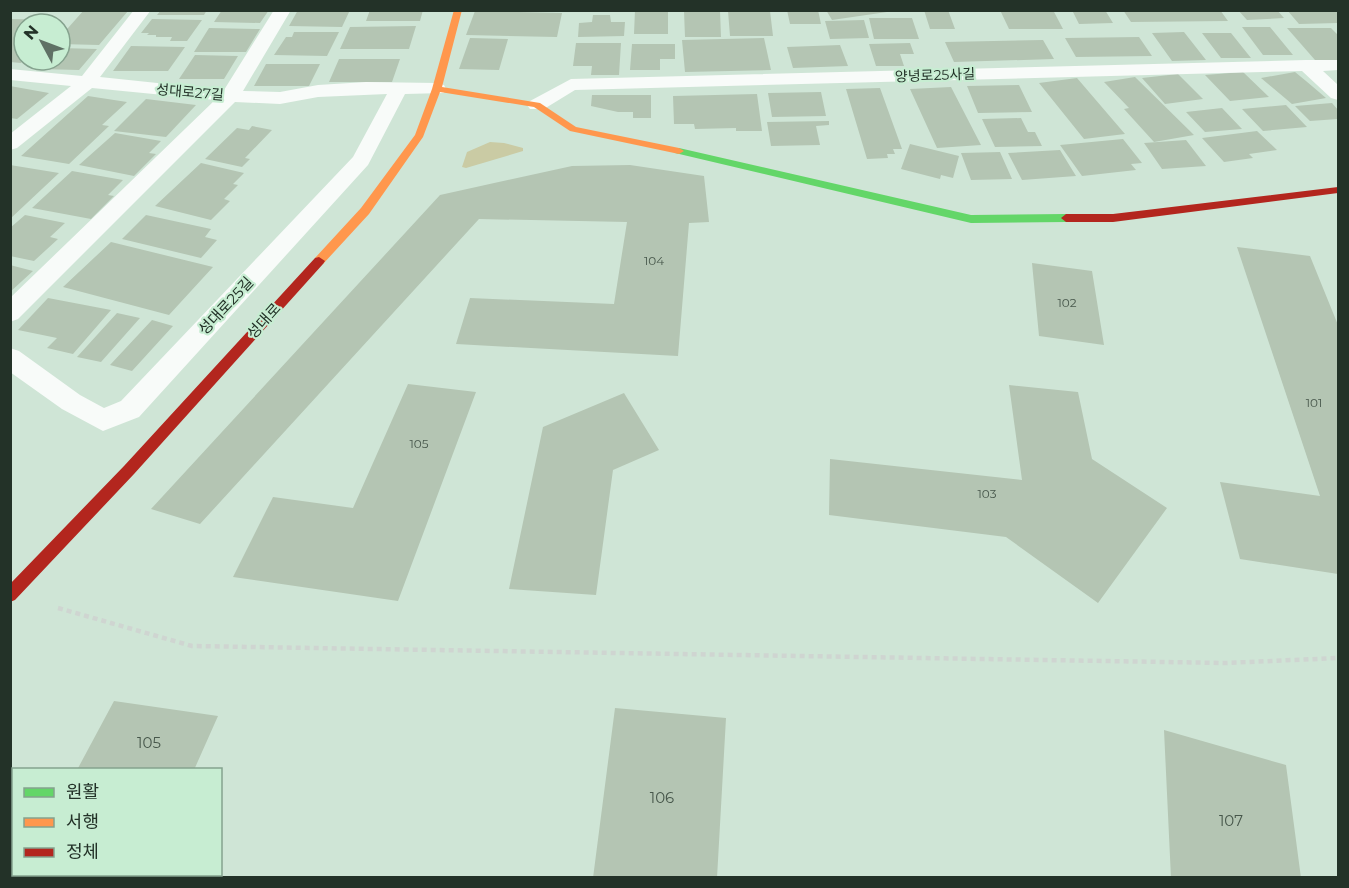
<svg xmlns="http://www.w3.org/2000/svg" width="1349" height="888" viewBox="0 0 1349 888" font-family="Montserrat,'Noto Sans KR',sans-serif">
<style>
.green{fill:#cacba4}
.building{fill:#b4c5b3}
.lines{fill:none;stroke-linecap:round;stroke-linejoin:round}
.path{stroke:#cfd5d1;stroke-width:4.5;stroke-dasharray:5 4;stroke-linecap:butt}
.lane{fill:#f8fbf9;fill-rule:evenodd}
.fast{fill:#63d668;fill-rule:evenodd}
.slow{fill:#ff974d;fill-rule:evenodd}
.jam{fill:#b3261e;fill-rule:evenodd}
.labels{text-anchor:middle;stroke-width:4.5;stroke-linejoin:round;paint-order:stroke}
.number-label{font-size:12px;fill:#47574b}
.far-street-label{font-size:14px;fill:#233228;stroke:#c7edd2}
.street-label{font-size:15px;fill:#233228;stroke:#c7edd2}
.near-number-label{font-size:15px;fill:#47574b}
</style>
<rect width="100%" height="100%" fill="#cfe5d6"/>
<path class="green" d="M490,142L504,143L523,148V151L466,168L462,167L467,152Z"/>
<path class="building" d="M84,10H106L128,11L99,45L60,44V37Z
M161,10H207L204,15H157Z
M222,10H269L260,23L214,22Z
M298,10H350L342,27L289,26Z
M370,10H423L420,21H366Z
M635,10H668V34H634Z
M787,10H818L821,24H790Z
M826,10H887V12L832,20Z
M924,10H948L955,29H930Z
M1000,10H1053L1063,29H1009Z
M1072,10H1105L1113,23L1079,24Z
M1123,10H1220L1228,21L1131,22Z
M1238,10H1277L1284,18L1247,20Z
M1287,10H1338V23L1299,24Z
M475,11L562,13L557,37L466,35Z
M684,11H720L721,37H685Z
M728,11H770L773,36H730Z
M593,15H610L611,22H625L624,36L578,37L579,23L592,22Z
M869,18H912L919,39H874Z
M10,19L61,20L57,24H24V59L21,63L10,62Z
M152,19L202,20L187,41H170L172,37H156V35H147L149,33H141Z
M864,20L869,38L830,39L825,21Z
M416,26L409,49H340L350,27Z
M1242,27H1270L1293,55H1263Z
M209,28L260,29L246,52H194Z
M1287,28H1331L1338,35V60H1315Z
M294,32H339L327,56L274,55L286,37H292Z
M1184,32L1206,60L1172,61L1152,33Z
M1202,33H1231L1251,58H1221Z
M1139,37L1152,56L1076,57L1065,38Z
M470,38L508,39L499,70L459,69Z
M764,38L771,70L685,72L682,40Z
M1043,40L1054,59L954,62L945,42Z
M576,43H621L619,75H591L592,66H573Z
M910,43L914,54H900L904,66H876L869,44Z
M632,44H675V59H660V70H630Z
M840,45L848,66L793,68L787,47Z
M131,46L185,47L168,71H113Z
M60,48L97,49L79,70L40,69L48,60H60Z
M195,55L238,56L224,79H179Z
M339,59H400L392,82H329Z
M266,64H320L309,86H254Z
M1243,72L1269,97L1230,101L1205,75Z
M1295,72L1306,81L1326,98L1292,104L1261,78Z
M1178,74L1203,99L1165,104L1142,78Z
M1135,77L1194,135L1154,142L1124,109L1129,108L1104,82Z
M1077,78L1125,134L1084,139L1039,83Z
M1019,85L1032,112L978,113L967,86Z
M10,86L49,93L17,119L10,118Z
M951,87L981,145L937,148L910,89Z
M880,88L902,149H893L895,154H887L888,158L867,159L846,89Z
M821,92L826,116L772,117L768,93Z
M757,94L762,131H736V128L695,129L694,124H674L673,96Z
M592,95H651V118H633V112H618L591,106Z
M88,96L127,102L102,125L109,126L69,164L21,156Z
M146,99L196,105L166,137L114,131Z
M1332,103L1338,110V119L1310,121L1295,106Z
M1286,105L1307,127L1263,131L1242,109Z
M1222,108L1242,129L1205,132L1186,112Z
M1021,118L1028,132H1035L1042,146L995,147L982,119Z
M829,121V125L816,126L820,145L771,146L767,122Z
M252,126L272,130L245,158L250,159L242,167L205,159L237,128L249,130Z
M1257,131L1277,150L1249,154L1253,158L1224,162L1202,138Z
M115,133L161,141L149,153L156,154L134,176L79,165Z
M1123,139L1142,163L1131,164L1136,170L1082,176L1060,145Z
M1186,140L1206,166L1162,169L1144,143Z
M910,144L959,156L953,178L941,175L940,179L901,169Z
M1060,150L1076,176L1022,180L1008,153Z
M1000,152L1012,179L971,180L961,153Z
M201,163L244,173L233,184L238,185L224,199L230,201L211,220L155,206Z
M10,165L59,173L10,219Z
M630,165L704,176L709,222L689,223L678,356L456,344L470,298L614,304L627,222L479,219L200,524L151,509L440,195L572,166Z
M72,171L123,180L108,195L114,196L91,219L32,208Z
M25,215L65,223L50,237L58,239L34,261L10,256V228Z
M146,215L211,229L205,237L217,240L201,258L122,239Z
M111,242L213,267L169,315L63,287Z
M1237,247L1310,256L1338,325V574L1240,559L1220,482L1320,496Z
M1032,263L1092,271L1104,345L1039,336Z
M10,265L33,271L10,292Z
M48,298L111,310L73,354L47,348L57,338L18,330Z
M117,313L140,318L101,362L77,357Z
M152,320L173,326L132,371L110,365Z
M408,384L476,392L398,601L233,577L273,497L353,508Z
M1009,385L1078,392L1092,459L1167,508L1098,603L1006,537L829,515L830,459L1022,480Z
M624,393L659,450L613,470L596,595L509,589L543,427Z
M114,701L218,716L194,770H77Z
M615,708L726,718L717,878H593Z
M1164,730L1286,765L1301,878H1171Z
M21,874H146L145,878H19Z"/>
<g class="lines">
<path class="path" d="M58,608L192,646L1226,663L1338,658"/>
<path class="lane" d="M134,10H151L100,77L224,90L274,10H291L243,91L280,92L318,85L366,82L437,83L444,85L446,89L444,93L405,94L368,165L139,417L103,431L62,409L10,372V348L19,351L80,395L104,408L121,401L353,157L387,94L318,97L280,104L235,102L18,319L10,322V298L215,100L92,88L17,148L10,150V134L71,86L10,80V69L82,76Z
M1306,60H1338V70L1323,71L1338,85V100L1331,98L1302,71L575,90L544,109H530L527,105L530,101L571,79Z"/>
<path class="fast" d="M679,148L971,215L1066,214L1071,218L1066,222L971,223L675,153V149Z"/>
<path class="slow" d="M454,10H462L442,87L540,103L576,127L679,148L684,151L679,154L570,131L534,107L440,92L423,137L369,214L323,264H315V258L361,208L415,135L432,89Z"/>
<path class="jam" d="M1338,187V193L1113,222H1066L1061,218L1066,214H1113Z
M319,257L325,261L323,264L134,474L15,600L10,602V584L124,466L315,258Z"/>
</g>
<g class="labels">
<g class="number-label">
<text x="654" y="265">104</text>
<text x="1067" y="307">102</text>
<text x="1314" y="407">101</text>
<text x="419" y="448">105</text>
<text x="987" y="498">103</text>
</g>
<g class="far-street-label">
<text transform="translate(935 75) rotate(-2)" y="5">양녕로25사길</text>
<text transform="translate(190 92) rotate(5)" y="5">성대로27길</text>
</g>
<g class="street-label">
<text transform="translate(226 306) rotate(-47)" y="5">성대로25길</text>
<text transform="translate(264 321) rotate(-48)" y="5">성대로</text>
</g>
<g class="near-number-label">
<text x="149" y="748">105</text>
<text x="662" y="803">106</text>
<text x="1231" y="826">107</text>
</g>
</g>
<rect width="1349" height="888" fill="none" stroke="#233228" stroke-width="24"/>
<rect x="12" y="768" width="210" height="108" fill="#c7edd2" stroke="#85a28e" stroke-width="1.5"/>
<rect x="24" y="788" width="30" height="9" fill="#63d668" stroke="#85a28e" stroke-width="1.5"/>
<text x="66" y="798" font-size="18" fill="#233228">원활</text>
<rect x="24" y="818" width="30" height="9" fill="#ff974d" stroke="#85a28e" stroke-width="1.5"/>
<text x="66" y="828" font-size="18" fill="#233228">서행</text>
<rect x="24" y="848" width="30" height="9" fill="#b3261e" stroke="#85a28e" stroke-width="1.5"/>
<text x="66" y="858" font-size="18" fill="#233228">정체</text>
<g transform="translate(42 42) rotate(311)"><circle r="28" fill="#c7edd2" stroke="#85a28e" stroke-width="1.5"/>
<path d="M0-4.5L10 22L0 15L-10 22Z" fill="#5f7165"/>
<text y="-9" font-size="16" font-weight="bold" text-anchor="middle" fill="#233228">N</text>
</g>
</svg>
